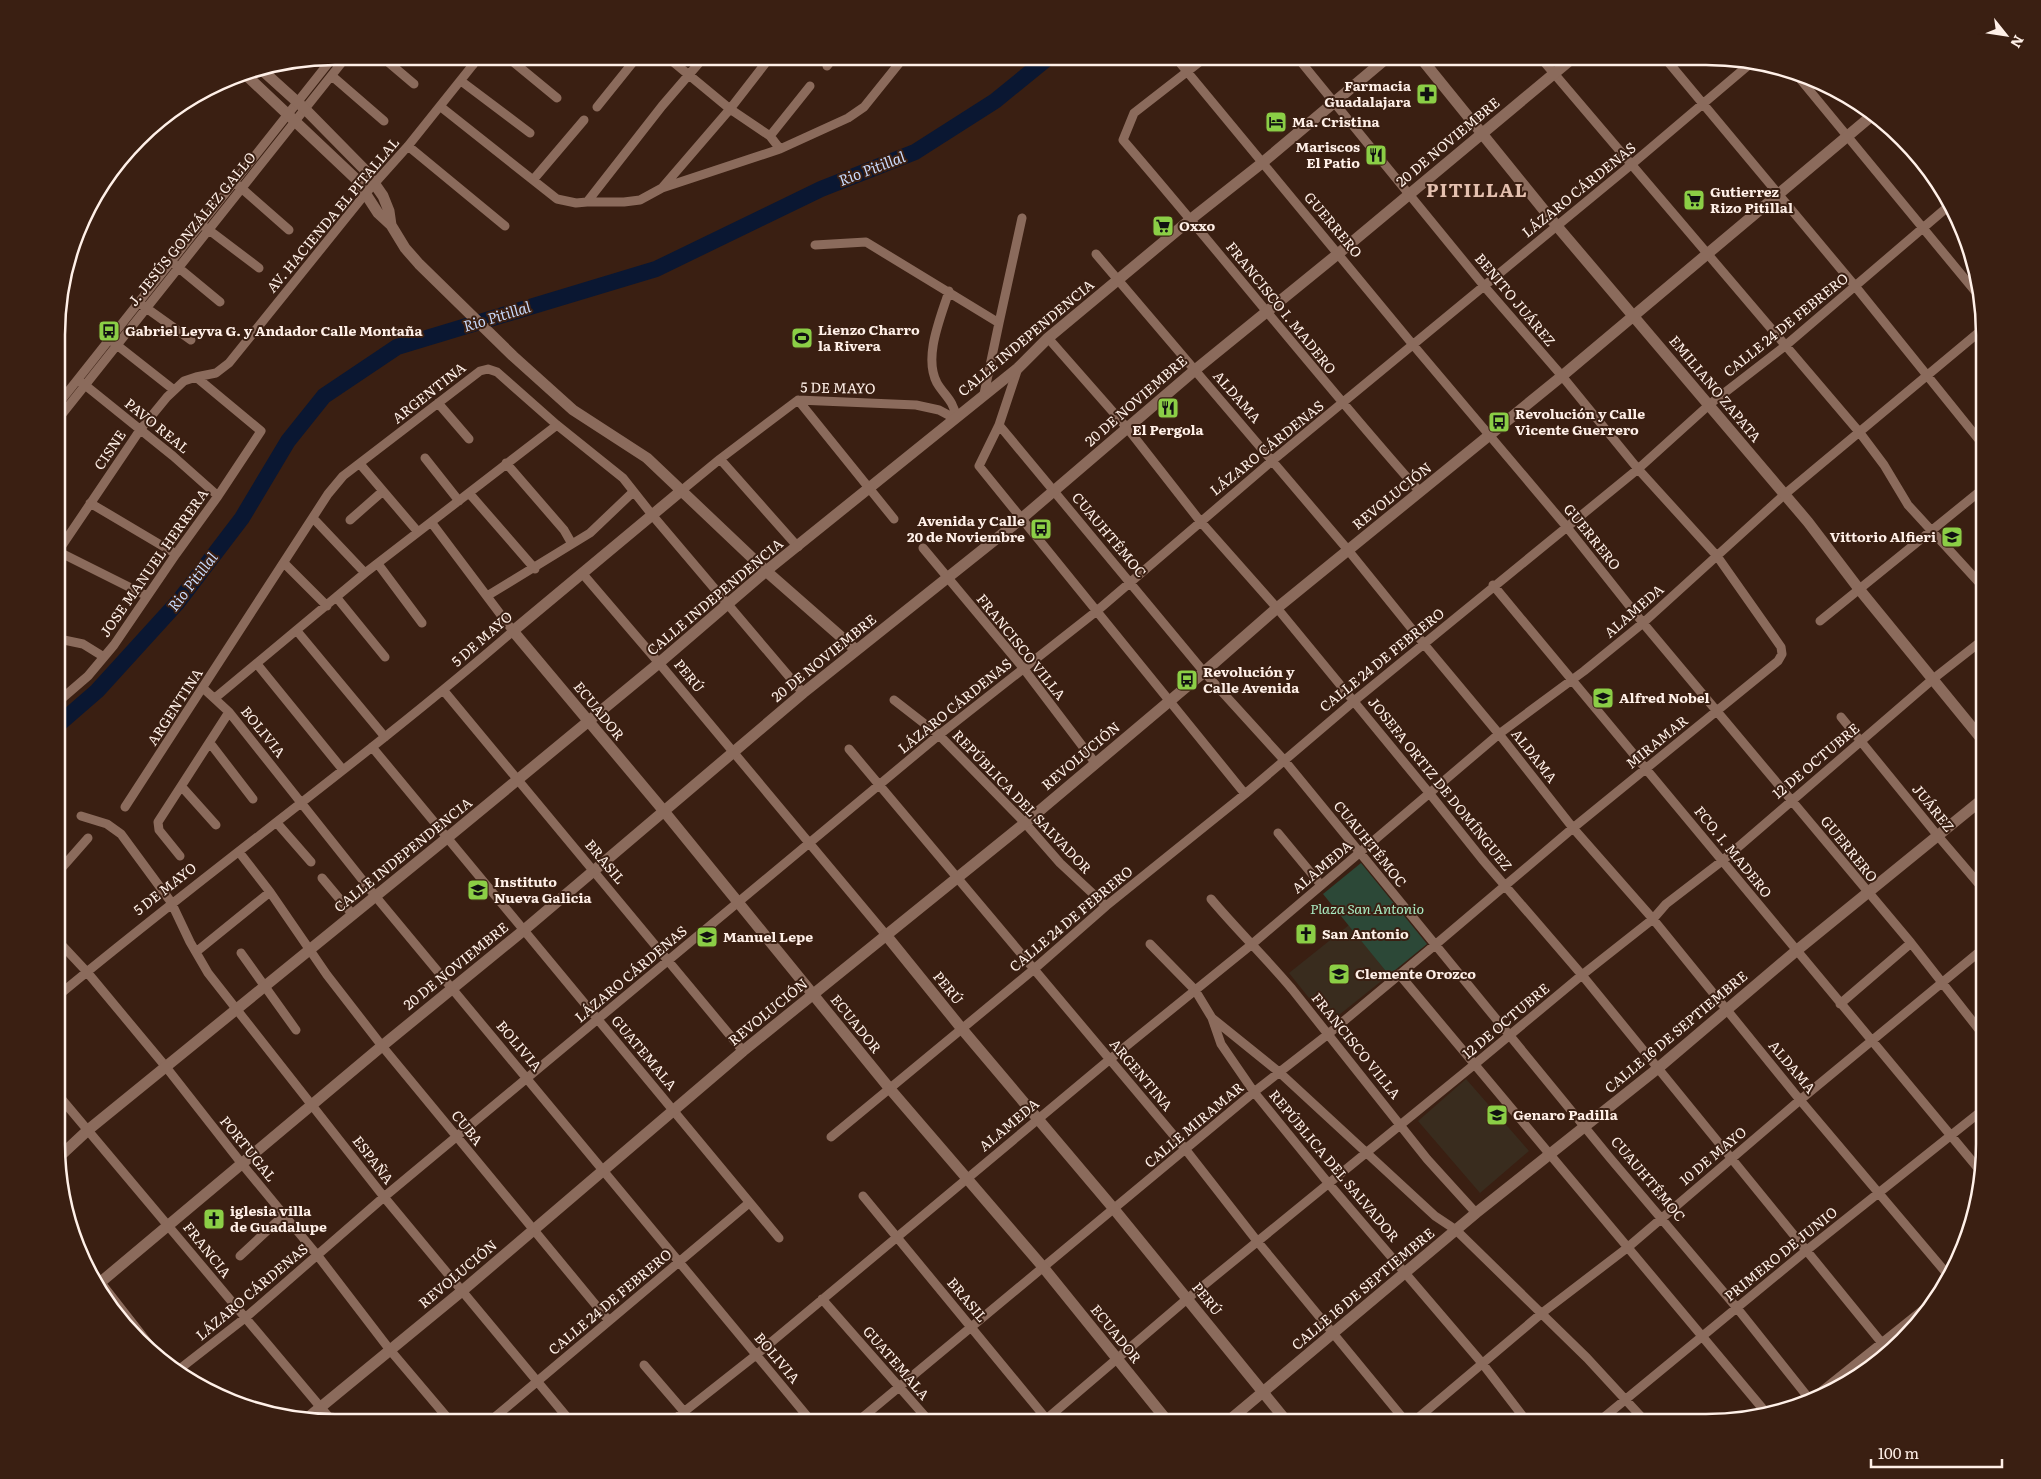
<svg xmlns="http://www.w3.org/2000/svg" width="2041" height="1479" viewBox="0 0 2041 1479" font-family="Literata,serif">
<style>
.education{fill:#392c1e}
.green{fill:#2c4837}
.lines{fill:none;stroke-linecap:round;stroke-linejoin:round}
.stream{stroke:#0a1732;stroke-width:2.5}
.river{stroke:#0a1732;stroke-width:16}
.minor{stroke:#8b6b5c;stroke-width:9}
.tertiary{stroke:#8b6b5c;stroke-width:11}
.labels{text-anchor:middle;stroke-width:4;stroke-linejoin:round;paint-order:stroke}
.poi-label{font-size:14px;font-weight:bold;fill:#fff0e8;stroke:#3a1f12;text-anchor:start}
.street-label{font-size:14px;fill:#fff0e8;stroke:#3a1f12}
.park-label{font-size:14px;font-style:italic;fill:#a9eac1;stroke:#3a1f12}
.water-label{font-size:15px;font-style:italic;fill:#c8dafc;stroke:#3a1f12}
.district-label{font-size:19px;font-weight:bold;letter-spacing:1px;fill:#e4c0af;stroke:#3a1f12}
.rim{fill:none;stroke:#fff0e8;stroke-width:2.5}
</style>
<rect width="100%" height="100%" fill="#3a1f12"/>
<path class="education" d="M1349,925L1389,975L1329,1023L1289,973Z
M1466,1079L1529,1151L1480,1193L1418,1121Z"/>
<path class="green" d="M1361,863L1427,944L1389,975L1323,894Z"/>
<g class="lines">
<path class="stream" d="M1895,1340L1916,1326"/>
<path class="river" d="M59,724L97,691L178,602L242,518L288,441L324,396L397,347L656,269L821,189L915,152L995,101L1049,57"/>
<path class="minor" d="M381,56L414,84
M463,56L473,65
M506,56L557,98
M583,56L588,61
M666,56L730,109L770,136L780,149
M1175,57L1414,346L1566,526L1643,623L1911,943L1984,1036
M1206,57L1134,113L1123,140C1223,256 1318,377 1420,492
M1540,57L1860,433L1884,465L1908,505L1984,588
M1664,57L1855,286L1984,446
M827,66L835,56
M1796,74L1979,296
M332,76L384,121
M461,81L530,133
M441,107L557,199L576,203L587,202L662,106L705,56
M597,107L638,56
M770,136L810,86
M408,146L505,226
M533,180L584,120
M239,186L289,230
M662,188L780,149L848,118L864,107L905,56
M587,202H624L640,200L662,188L730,109L771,56
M205,227L259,268
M815,245L866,242L999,323L984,394
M1096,254L1348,550L1424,644L1499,734L1573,828L1653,919L1800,1100L1948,1275
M174,264L220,302
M949,291C941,317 923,357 937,383C944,395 954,401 956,417
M142,305L191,340
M999,323L1022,218
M1048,338L1128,429L1200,521L1277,608L1430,794L1482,859L1582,975L1890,1353
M113,342L174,390
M1018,368L999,425L1204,672L1284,760L1610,1158L1737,1308L1811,1401
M80,381L173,456L218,496
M798,400L894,519
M59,403L334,56
M438,403L469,439
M59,418L347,56
M999,425L979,466L1245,794
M425,458L459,501
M720,459L798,547
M360,464L418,532
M681,491L720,459L798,400L916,405L939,410L954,418
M469,493L535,569
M90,503L176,554
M313,518L365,573
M350,520L383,491
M572,544L590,533L633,492
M923,548L1024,669L1096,764
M59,550L140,430L167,397L184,381L196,377L216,373L229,363L366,193L408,146L480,56
M59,552L147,596
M284,563L327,606
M378,564L422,623
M582,573L659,663L886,935
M1493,585L1982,1173
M487,596L572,544L564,530L506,463
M337,598L385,657
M1820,621L1984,488
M297,631L385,737
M59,639L83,644L104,657
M257,664L343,770
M203,688L229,712L376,897L812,1422
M444,691L743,1051
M215,698L365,573L557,425
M894,700L939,735L1025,823L1060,863L1106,906
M59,701L88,676L114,645L176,554L218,496L261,431L196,377
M1841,717L1938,836L1984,890
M210,743L253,799
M372,747L779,1238
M849,749L1186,1150L1257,1241L1407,1423
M182,787L216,825
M125,807L328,494L343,476L480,371L488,369L497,372L557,425L623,478L653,516L803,693
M81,816L107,824L121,834L171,902L190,942L208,973L384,1197L571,1422
M277,823L311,862
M1278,833L1321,885
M239,852L270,892L327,975L382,1046L609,1321
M180,856L159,830L158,822L229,712
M59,871L88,838
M322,878L353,915
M1211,899C1237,930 1266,958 1292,989L1427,1159L1476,1213
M59,942L87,972L166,1067L242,1164L318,1256L390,1350L451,1422
M1150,944L1195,990L1212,1018L1221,1044L1254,1092L1329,1184L1482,1363L1528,1423
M196,952L270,892
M241,953L296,1030
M1399,974L1768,1415
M59,995C208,871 366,758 513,631L431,522
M1840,1004L1911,943
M1212,1018L1279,1072L1435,1216L1456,1230L1587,1358L1647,1423
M59,1096L333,1422
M831,1137L1033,970L1106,906L1245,794L1354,701L1638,469L1710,404L1785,346L1951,204
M863,1196L1049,1422
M240,1256L284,1215
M87,1265L166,1366
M822,1299L930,1422
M644,1365L693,1422
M177,1371L245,1318L384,1197L939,735L1098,610L1273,460L1632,164L1751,63
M1808,1402L1934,1301
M489,1422L749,1203
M671,1422L756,1355L1109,1060L1251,945L1499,734L1584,671L1643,623L1785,494L1984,328
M857,1422L1254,1092L1327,1035L1435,945L1573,828L1778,661L1782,654L1781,647L1717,556L1638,469L1562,376L1484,286L1297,57
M1043,1422L1187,1299L1475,1064L1582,975L1653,919L1666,904L1722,861L1933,679L1984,639
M1412,1423L1542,1313L1627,1248L1800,1100L1984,948
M1597,1423L1807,1250L1984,1109"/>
<path class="tertiary" d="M1420,57L1556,225L1808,522L1859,589L1984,742
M263,71L305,109L365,170L383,196L389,211L391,225
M245,74L356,179L378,213L391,225L405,248L419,264L513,356L573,410L647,458L766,571L856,650
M681,491L513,631L663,810L890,1089L1043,1267L1169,1423
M886,935L962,1029L1114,1209L1288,1423
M59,1157L88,1130L447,838L659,663L766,571L1018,368L1048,338L1191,219L1262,163L1388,57
M96,1286L382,1046L524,930L803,693L1021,519L1195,370L1339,253L1574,57
M305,1420L462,1291L743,1051L1025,823L1204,672L1277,608L1562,376L1875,113
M1226,1423L1476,1213L1657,1069L1796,951L1984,798"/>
</g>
<defs>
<g id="pharmacy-square" transform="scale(1.125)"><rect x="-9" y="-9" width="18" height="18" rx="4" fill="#8bce46" stroke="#3a1f12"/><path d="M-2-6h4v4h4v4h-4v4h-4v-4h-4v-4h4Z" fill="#111"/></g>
<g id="hotel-square" transform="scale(1.125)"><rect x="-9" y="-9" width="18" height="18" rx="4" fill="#8bce46" stroke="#3a1f12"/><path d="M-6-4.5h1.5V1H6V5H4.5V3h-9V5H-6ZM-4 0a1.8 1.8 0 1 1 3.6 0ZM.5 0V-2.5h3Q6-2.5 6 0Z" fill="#111"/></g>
<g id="restaurant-square" transform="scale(1.125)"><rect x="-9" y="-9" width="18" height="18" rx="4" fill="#8bce46" stroke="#3a1f12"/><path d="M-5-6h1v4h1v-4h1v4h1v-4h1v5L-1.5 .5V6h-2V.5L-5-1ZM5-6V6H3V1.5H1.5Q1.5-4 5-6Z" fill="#111"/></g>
<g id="supermarket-square" transform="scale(1.125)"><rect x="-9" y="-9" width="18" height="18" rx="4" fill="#8bce46" stroke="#3a1f12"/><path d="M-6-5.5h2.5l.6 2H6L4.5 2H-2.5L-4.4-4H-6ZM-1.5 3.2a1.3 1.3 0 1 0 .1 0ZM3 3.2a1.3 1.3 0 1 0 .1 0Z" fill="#111"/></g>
<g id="bus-square" transform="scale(1.125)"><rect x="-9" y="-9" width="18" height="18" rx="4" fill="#8bce46" stroke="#3a1f12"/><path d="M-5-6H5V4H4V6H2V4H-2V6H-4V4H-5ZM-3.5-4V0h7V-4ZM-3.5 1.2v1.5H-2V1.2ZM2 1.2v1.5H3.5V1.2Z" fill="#111"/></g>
<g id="stadium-square" transform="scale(1.125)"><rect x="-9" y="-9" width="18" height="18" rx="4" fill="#8bce46" stroke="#3a1f12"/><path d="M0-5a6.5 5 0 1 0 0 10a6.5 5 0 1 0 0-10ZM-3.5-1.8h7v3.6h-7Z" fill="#111"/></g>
<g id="school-square" transform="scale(1.125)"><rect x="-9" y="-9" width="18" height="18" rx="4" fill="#8bce46" stroke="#3a1f12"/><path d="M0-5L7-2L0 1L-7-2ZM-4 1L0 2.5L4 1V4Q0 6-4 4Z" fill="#111"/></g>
<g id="church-square" transform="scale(1.125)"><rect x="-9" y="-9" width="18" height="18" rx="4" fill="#8bce46" stroke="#3a1f12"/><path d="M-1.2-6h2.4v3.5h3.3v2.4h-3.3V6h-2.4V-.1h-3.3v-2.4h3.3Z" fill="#111"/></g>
</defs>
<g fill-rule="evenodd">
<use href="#pharmacy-square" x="1427" y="94"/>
<use href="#hotel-square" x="1276" y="122"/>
<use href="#restaurant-square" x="1376" y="155"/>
<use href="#supermarket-square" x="1694" y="200"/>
<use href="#supermarket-square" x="1163" y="226"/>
<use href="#bus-square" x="109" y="331"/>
<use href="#stadium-square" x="802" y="338"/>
<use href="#restaurant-square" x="1168" y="408"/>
<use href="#bus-square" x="1499" y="422"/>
<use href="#bus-square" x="1041" y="529"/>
<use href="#school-square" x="1952" y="537"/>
<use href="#bus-square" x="1187" y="680"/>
<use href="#school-square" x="1603" y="698"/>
<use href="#school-square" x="478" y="890"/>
<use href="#church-square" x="1306" y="934"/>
<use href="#school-square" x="707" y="937"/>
<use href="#school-square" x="1339" y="974"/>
<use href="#school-square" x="1497" y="1115"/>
<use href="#church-square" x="214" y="1219"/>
</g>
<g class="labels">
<g class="poi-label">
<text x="1411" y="91" text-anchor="end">Farmacia<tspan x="1411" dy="16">Guadalajara</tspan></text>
<text x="1292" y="127">Ma. Cristina</text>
<text x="1360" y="152" text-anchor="end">Mariscos<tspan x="1360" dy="16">El Patio</tspan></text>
<text x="1710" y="197">Gutierrez<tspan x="1710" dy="16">Rizo Pitillal</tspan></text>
<text x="1179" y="231">Oxxo</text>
<text x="818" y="335">Lienzo Charro<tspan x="818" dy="16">la Rivera</tspan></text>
<text x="125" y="336">Gabriel Leyva G. y Andador Calle Montaña</text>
<text x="1515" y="419">Revolución y Calle<tspan x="1515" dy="16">Vicente Guerrero</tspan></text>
<text x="1168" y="435" text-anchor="middle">El Pergola</text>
<text x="1025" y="526" text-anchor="end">Avenida y Calle<tspan x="1025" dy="16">20 de Noviembre</tspan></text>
<text x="1936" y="542" text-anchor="end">Vittorio Alfieri</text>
<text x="1203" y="677">Revolución y<tspan x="1203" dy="16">Calle Avenida</tspan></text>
<text x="1619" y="703">Alfred Nobel</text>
<text x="494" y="887">Instituto<tspan x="494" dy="16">Nueva Galicia</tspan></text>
<text x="1322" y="939">San Antonio</text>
<text x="723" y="942">Manuel Lepe</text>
<text x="1355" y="979">Clemente Orozco</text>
<text x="1513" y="1120">Genaro Padilla</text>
<text x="230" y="1216">iglesia villa<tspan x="230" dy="16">de Guadalupe</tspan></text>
</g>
<g class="street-label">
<text transform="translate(1448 142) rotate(-40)" y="5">20 DE NOVIEMBRE</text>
<text transform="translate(1579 190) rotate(-39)" y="5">LÁZARO CÁRDENAS</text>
<text transform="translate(333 215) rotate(-50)" y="5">AV. HACIENDA EL PITALLAL</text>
<text transform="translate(1333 225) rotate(50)" y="5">GUERRERO</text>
<text transform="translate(192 229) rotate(-51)" y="5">J. JESÚS GONZÁLEZ GALLO</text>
<text transform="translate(1515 300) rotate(50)" y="5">BENITO JUÁREZ</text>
<text transform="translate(1281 308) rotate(51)" y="5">FRANCISCO I. MADERO</text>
<text transform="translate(1786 325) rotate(-39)" y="5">CALLE 24 DE FEBRERO</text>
<text transform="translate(1026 338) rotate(-40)" y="5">CALLE INDEPENDENCIA</text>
<text transform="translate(838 388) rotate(1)" y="5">5 DE MAYO</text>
<text transform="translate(1715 389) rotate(50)" y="5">EMILIANO ZAPATA</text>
<text transform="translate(429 393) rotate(-38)" y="5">ARGENTINA</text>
<text transform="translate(1237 397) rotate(49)" y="5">ALDAMA</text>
<text transform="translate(1136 401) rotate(-41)" y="5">20 DE NOVIEMBRE</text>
<text transform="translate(157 426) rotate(39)" y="5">PAVO REAL</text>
<text transform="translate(1267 448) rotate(-39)" y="5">LÁZARO CÁRDENAS</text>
<text transform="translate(110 450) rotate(-56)" y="5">CISNE</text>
<text transform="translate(1392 496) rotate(-39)" y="5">REVOLUCIÓN</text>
<text transform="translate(1109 535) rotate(50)" y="5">CUAUHTÉMOC</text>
<text transform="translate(1592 537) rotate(51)" y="5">GUERRERO</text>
<text transform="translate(154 563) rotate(-55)" y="5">JOSE MANUEL HERRERA</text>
<text transform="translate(715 597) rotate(-40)" y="5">CALLE INDEPENDENCIA</text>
<text transform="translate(1634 611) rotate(-41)" y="5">ALAMEDA</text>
<text transform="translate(482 639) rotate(-41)" y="5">5 DE MAYO</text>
<text transform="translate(1021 647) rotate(51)" y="5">FRANCISCO VILLA</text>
<text transform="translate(824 658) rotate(-39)" y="5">20 DE NOVIEMBRE</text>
<text transform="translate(1382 660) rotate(-39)" y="5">CALLE 24 DE FEBRERO</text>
<text transform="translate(689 676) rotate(51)" y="5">PERÚ</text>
<text transform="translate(955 706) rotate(-39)" y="5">LÁZARO CÁRDENAS</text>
<text transform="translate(175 707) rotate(-57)" y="5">ARGENTINA</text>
<text transform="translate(599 711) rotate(51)" y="5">ECUADOR</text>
<text transform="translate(263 732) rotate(51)" y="5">BOLIVIA</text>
<text transform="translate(1657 742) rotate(-39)" y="5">MIRAMAR</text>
<text transform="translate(1081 756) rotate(-40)" y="5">REVOLUCIÓN</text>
<text transform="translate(1534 756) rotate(52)" y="5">ALDAMA</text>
<text transform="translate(1816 761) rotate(-40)" y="5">12 DE OCTUBRE</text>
<text transform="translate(1440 784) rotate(51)" y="5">JOSEFA ORTIZ DE DOMÍNGUEZ</text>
<text transform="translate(1022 802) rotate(46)" y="5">REPÚBLICA DEL SALVADOR</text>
<text transform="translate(1933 808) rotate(51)" y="5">JUÁREZ</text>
<text transform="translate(1370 844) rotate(51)" y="5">CUAUHTÉMOC</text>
<text transform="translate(1849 849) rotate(51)" y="5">GUERRERO</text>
<text transform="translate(1733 852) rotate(51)" y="5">FCO. I. MADERO</text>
<text transform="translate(403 855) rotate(-39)" y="5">CALLE INDEPENDENCIA</text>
<text transform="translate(605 862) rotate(50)" y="5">BRASIL</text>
<text transform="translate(1322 867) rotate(-40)" y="5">ALAMEDA</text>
<text transform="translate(165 889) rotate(-38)" y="5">5 DE MAYO</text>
<text transform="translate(1071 919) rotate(-40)" y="5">CALLE 24 DE FEBRERO</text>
<text transform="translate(456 966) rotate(-39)" y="5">20 DE NOVIEMBRE</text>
<text transform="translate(631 974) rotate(-40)" y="5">LÁZARO CÁRDENAS</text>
<text transform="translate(948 988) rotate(51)" y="5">PERÚ</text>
<text transform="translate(768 1012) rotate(-39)" y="5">REVOLUCIÓN</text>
<text transform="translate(1506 1021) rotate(-40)" y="5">12 DE OCTUBRE</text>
<text transform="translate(856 1024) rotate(51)" y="5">ECUADOR</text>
<text transform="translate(1676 1032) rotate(-40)" y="5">CALLE 16 DE SEPTIEMBRE</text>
<text transform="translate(519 1046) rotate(50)" y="5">BOLIVIA</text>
<text transform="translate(1356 1046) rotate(51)" y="5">FRANCISCO VILLA</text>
<text transform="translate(644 1053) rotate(50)" y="5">GUATEMALA</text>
<text transform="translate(1792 1067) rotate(50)" y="5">ALDAMA</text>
<text transform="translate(1141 1075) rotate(50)" y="5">ARGENTINA</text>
<text transform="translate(1009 1125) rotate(-40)" y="5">ALAMEDA</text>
<text transform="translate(1194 1125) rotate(-40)" y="5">CALLE MIRAMAR</text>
<text transform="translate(467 1128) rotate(51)" y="5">CUBA</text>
<text transform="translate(248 1149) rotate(51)" y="5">PORTUGAL</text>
<text transform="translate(1713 1156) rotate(-40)" y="5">10 DE MAYO</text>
<text transform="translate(373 1160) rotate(52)" y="5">ESPAÑA</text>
<text transform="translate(1334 1166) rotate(50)" y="5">REPÚBLICA DEL SALVADOR</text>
<text transform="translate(1648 1179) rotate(50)" y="5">CUAUHTÉMOC</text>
<text transform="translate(207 1250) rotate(51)" y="5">FRANCIA</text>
<text transform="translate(1781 1254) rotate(-39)" y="5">PRIMERO DE JUNIO</text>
<text transform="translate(458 1274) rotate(-40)" y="5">REVOLUCIÓN</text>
<text transform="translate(1363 1289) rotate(-40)" y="5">CALLE 16 DE SEPTIEMBRE</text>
<text transform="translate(252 1292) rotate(-40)" y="5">LÁZARO CÁRDENAS</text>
<text transform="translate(1207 1299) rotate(51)" y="5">PERÚ</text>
<text transform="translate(967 1300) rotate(50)" y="5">BRASIL</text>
<text transform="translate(610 1302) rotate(-40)" y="5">CALLE 24 DE FEBRERO</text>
<text transform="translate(1116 1334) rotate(51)" y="5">ECUADOR</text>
<text transform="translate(777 1358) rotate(50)" y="5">BOLIVIA</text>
<text transform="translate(896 1363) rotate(49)" y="5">GUATEMALA</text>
</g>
<g class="park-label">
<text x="1367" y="914">Plaza San Antonio</text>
</g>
<g class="water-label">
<text transform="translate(872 169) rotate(-21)" y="5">Rio Pitillal</text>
<text transform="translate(497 317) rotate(-17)" y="5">Rio Pitillal</text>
<text transform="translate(193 582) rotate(-52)" y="5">Rio Pitillal</text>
</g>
<g class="district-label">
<text x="1477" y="197">PITILLAL</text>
</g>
</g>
<path d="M0 0H2041V1479H0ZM335 65H1706A270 270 0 0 1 1976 335V1144A270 270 0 0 1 1706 1414H335A270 270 0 0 1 65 1144V335A270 270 0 0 1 335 65Z" fill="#3a1f12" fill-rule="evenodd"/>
<path class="rim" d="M335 65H1706A270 270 0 0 1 1976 335V1144A270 270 0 0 1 1706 1414H335A270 270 0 0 1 65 1144V335A270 270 0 0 1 335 65Z"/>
<g transform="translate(2006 35) rotate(120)" stroke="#3a1f12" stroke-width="4" paint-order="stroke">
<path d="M0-4L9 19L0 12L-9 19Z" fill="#fff0e8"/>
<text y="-8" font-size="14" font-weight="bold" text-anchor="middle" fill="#fff0e8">N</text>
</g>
<path d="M1871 1459v8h131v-8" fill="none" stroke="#fff0e8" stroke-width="2.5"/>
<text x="1878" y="1459" font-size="15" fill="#fff0e8" stroke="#3a1f12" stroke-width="4" paint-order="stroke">100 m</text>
</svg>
